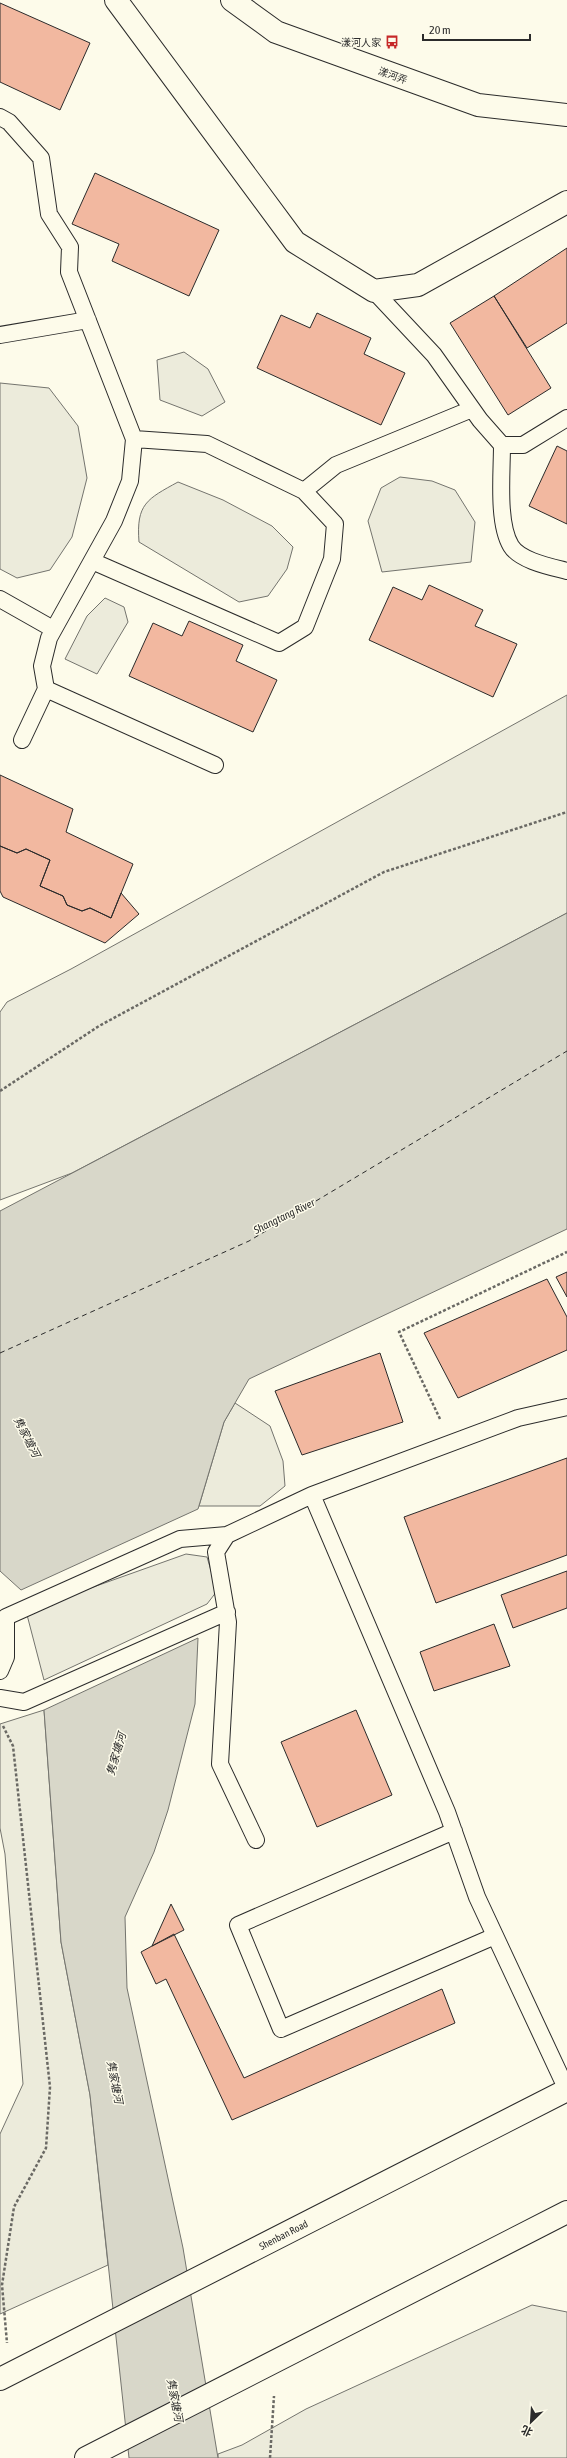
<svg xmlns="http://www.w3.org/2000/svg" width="567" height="2458" viewBox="0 0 567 2458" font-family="'Asap Condensed','Noto Sans SC',sans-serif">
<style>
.green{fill:#ecebdb;stroke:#74746e}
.water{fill:#d8d7c9;stroke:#74746e}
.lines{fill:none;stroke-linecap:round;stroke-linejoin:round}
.ferry{stroke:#2b2b2b;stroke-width:1;stroke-dasharray:5 4;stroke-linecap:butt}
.building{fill:#f2b8a0;stroke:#2b2b2b}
.lane-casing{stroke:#2b2b2b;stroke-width:18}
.street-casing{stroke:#2b2b2b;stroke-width:24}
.primary-casing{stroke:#2b2b2b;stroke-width:24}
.path{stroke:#6a6964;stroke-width:2.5;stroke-dasharray:3 2;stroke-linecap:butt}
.lane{stroke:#fdfbea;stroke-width:16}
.street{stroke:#fdfbea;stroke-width:22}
.primary{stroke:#fdfbea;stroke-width:22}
.labels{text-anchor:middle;stroke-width:3;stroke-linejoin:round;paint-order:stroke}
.poi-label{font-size:10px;fill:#2b2b2b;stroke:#fdfbea;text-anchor:end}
.street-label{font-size:10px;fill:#2b2b2b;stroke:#fdfbea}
.water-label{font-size:11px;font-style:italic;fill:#2b2b2b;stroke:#fdfbea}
</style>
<rect width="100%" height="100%" fill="#fdfbea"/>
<path class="green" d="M184,352L208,369L225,402L202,416L160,400L157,360Z
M0,383L49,388L78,426L87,478L72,537L50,570L17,578L0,569Z
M400,477L432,481L455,490L475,522L471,562L382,572L368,521L381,488Z
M178,482L223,500L272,526L293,547L287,569L268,596L239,602L139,542C136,504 147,499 178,482Z
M105,598L124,607L128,622L97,674L65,659L87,616Z
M567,695V913L72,1173L0,1200V1012L7,1002L71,969Z
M235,1403L270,1426L283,1461L285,1486L260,1506H199L224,1422Z
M186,1554L207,1557L217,1591L207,1604L44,1680L26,1611Z
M44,1710L61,1942L90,2095L108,2265L0,2314V2134L23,2084L5,1854L0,1828V1724Z
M532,2305L567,2312V2458H218V2454L242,2445L306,2409Z"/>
<path class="water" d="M567,913V1229L249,1379L224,1422L198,1509L21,1590L0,1571V1211Z
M198,1638L195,1704L168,1810L154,1852L125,1917L127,1988L183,2248L218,2458H129L90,2095L61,1942L44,1710Z"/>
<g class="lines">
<path class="ferry" d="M0,1353L249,1241L567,1051"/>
</g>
<path class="building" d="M0,3L90,43L60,110L0,82Z
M95,173L219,230L189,296L112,261L119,244L72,224Z
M567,248V323L527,348L494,296Z
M494,296L551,388L508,415L450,323Z
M317,313L371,338L364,354L405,373L381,425L257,368L281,315L310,328Z
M557,446L567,451V524L529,506Z
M429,585L483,610L475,626L517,644L493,697L369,640L393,587L422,600Z
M189,621L243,645L236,661L277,680L253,732L129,676L153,623L182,636Z
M0,775L73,809L66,832L133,864L111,918L90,908L82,911L67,905L63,896L40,886L50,860L26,849L17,853L0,846Z
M0,846L17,853L26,849L50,860L40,886L63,896L67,905L82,911L90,908L111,918L121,893L139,914L105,943L3,897L0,891Z
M567,1272V1297L556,1277Z
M547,1279L567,1317V1350L458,1398L424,1333Z
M380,1353L403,1422L302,1455L275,1391Z
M567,1458V1555L436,1603L404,1517Z
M567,1571V1608L513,1628L501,1595Z
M494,1624L510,1666L434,1691L420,1652Z
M356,1710L392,1795L317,1827L281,1742Z
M171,1904L184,1930L152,1946Z
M174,1934L244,2078L442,1989L455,2023L232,2120L166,1979L156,1984L141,1952Z"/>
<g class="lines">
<g class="lane-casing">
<path id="lane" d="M0,117L9,122L41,158L49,214L70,247L69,272L134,439L130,481L114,521L49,638L42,666L46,689L22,740
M374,291L434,355L480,420L502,445H523L567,418
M0,335L88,320
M502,445C502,473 497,523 511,546C520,561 552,567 567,571
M304,491L336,465L472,409
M92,561L279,643L305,627L332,559L335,524L304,491L207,444L134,439
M0,599L53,629
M46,689L215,765
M312,1495L447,1812L477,1897L567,2090
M0,1671L6,1657V1617L180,1539L227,1535
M0,1698L24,1702L227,1612
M454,1831L238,1925L281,2029L495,1936
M256,1840L220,1764L228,1622L216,1552L227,1535L312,1495L518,1418L567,1407"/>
</g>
<g class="street-casing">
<path id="street" d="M116,0L295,242L374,291L418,285L567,202
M232,0L276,32L478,105L567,115"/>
</g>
<g class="primary-casing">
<g id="primary">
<path id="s1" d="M0,2379L567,2090"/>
<path d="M86,2458L567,2212"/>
</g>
</g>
<path class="path" d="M0,1091L99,1026L384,872L567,812
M440,1419L399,1332L567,1252
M3,1726L13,1746L50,2087L46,2148L14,2207L2,2285L7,2343
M270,2458L274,2396"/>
<use href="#lane" class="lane"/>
<use href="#street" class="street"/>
<use href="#primary" class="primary"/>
</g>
<defs>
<g id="bus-bare" transform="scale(1.08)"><path d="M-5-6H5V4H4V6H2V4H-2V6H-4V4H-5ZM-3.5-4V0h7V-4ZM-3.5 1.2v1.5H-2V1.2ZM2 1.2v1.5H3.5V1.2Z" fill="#c62828" stroke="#fdfbea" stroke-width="2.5" paint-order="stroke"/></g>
</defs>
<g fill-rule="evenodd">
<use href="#bus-bare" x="392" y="42"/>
</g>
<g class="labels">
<g class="poi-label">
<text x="381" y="46">漾河人家</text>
</g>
<g class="street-label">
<text transform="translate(393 75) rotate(20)" y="4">漾河弄</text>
<text dy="4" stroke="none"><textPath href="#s1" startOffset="318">Shenban Road</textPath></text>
</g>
<g class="water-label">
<text transform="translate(284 1216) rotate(-26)" y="4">Shangtang River</text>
<text transform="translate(27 1437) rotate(63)" y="4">隽家塘河</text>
<text transform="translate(116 1754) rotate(-74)" y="4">隽家塘河</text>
<text transform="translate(115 2082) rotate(79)" y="4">隽家塘河</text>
<text transform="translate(175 2400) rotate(79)" y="4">隽家塘河</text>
</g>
</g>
<g transform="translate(531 2422) rotate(205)" stroke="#fdfbea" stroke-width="3" paint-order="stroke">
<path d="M0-3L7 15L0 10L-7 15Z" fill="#2b2b2b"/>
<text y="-6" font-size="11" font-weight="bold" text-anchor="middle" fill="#2b2b2b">北</text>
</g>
<path d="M423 34v6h107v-6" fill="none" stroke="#2b2b2b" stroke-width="2"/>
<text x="429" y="34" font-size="12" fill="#2b2b2b" stroke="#fdfbea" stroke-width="3" paint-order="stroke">20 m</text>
</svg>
